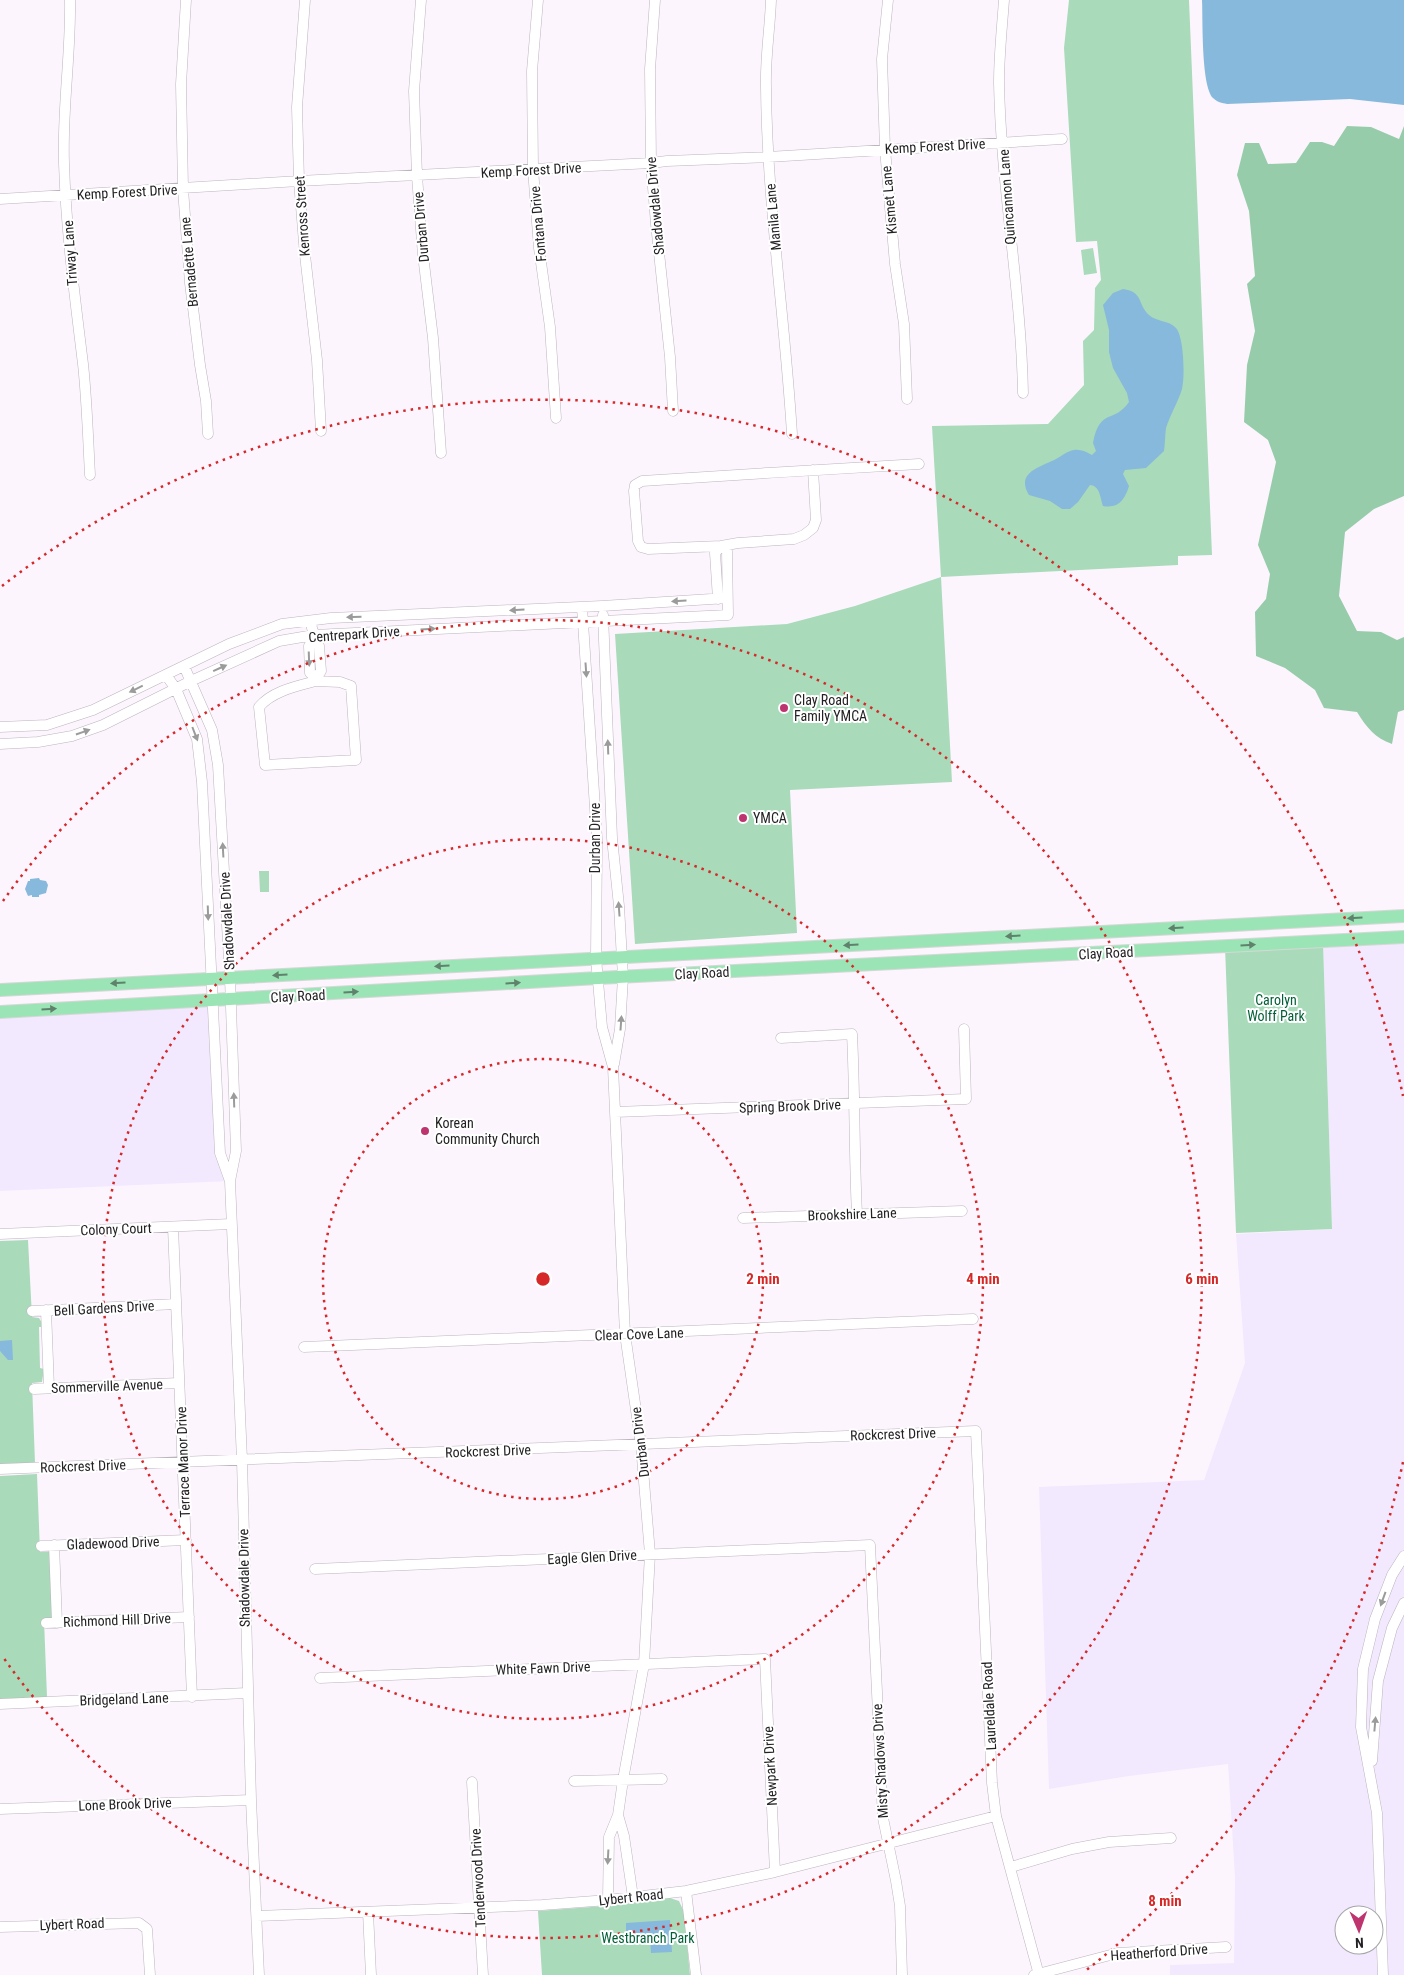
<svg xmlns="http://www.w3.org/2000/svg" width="1404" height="1975" viewBox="0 0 1404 1975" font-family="'Roboto Condensed',sans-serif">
	<rect width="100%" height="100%" fill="#fdf5fe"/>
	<!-- industrial -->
	<path fill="#f2e9ff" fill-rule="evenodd" d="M 1404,937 L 1404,1975 L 1170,1975 L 1170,1965 L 1234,1963 L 1235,1877 L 1228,1764 L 1129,1776 L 1049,1789 L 1039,1487 L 1204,1480 L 1245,1363 L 1236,1234 L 1332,1229 L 1323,942 ZM 1344,1915 L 1374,1915 L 1374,1945 L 1344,1945 Z
		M 212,1001 L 220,1153 L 230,1181 L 0,1191 L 0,1012 Z"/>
	<!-- green -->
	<path fill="#a9daba" d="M 1069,0 L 1189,0 L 1212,555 L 1178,556 L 1178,565 L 941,577 L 952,782 L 790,790 L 797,933 L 635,944 L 615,634 L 787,624 L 855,606 L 941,577 L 932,426 L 1048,424 L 1084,385 L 1083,341 L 1094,330 L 1095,288 L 1101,280 L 1097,241 L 1076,242 L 1064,48 Z
		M 1093,248 L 1097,273 L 1084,275 L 1081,250 Z
		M 259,871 L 269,871 L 269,892 L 260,892 Z
		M 1323,942 L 1332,1229 L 1236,1233 L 1225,947 Z
		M 28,1240 L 32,1317 L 39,1318 L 42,1323 L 41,1327 L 39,1327 L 40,1368 L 44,1369 L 42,1382 L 32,1383 L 35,1463 L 0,1464 L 0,1241 Z
		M 37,1474 L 40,1552 L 51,1552 L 53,1619 L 44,1620 L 47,1697 L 0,1699 L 0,1476 Z
		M 670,1898 L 679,1901 L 684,1912 L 690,1975 L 542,1975 L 538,1911 L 618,1905 Z"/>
	<!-- forest -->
	<path fill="#97ccaa" d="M 1347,126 L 1371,127 L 1399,139 L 1404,126 L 1404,496 L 1374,509 L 1345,532 L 1339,596 L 1357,631 L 1381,632 L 1397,640 L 1404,637 L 1404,710 L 1398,712 L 1392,744 C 1375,738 1367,728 1357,712 L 1324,708 L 1315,690 L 1285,668 L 1256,656 L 1255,612 L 1266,599 L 1270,574 L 1258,545 L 1276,462 L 1268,440 L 1244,422 L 1247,365 L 1255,331 L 1247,284 L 1255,276 L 1249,211 L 1237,175 L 1245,143 L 1259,143 L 1268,164 L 1296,163 L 1310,142 L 1322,142 L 1334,146 Z"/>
	<!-- water -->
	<path fill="#87b9dc" d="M 1202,0 L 1404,0 L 1404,105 L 1350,99 L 1227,104 C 1222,103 1217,102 1213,98 C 1201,85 1203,19 1202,0 Z
		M 1123,289 C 1144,292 1137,304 1149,315 C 1156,322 1169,320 1176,328 C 1184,337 1185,377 1182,389 C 1178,402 1170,415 1166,428 C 1165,436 1165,444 1164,451 L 1146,468 L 1125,470 L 1123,474 L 1129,486 C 1125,499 1119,509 1103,506 C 1100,497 1100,486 1090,485 L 1078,502 L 1070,509 L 1062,509 L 1050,501 L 1029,495 C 1015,472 1041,467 1056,459 C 1062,456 1067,451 1074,450 C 1081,449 1086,452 1092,455 L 1096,451 L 1093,443 C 1100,407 1114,424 1129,402 L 1127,393 L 1113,368 L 1109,352 L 1109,330 L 1103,305 L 1113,293 Z
		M 39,878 L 40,880 L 46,881 L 48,885 L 46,893 L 39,895 L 39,897 L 32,897 L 32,895 L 28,896 L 25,889 L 28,881 L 30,881 L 30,879 Z
		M 12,1340 L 13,1360 L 8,1360 L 0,1351 L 0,1341 Z
		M 670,1920 L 672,1952 L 651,1953 L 650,1938 L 626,1937 L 626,1923 Z"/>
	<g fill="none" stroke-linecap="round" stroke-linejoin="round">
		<defs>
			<path id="minor" d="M 70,0 C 71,55 62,109 64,163 C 66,231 75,298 83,364 C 87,401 88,438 90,475
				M 186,0 L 181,84 L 183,189 L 190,283 L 200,365 L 206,401 L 208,434
				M 305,0 L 297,107 L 299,181 L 305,255 L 317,360 L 321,431
				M 421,0 L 414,91 L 417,176 L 423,255 L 433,338 L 441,453
				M 538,0 L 532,71 L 533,169 L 539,248 L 550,327 L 556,418
				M 655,0 L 650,69 L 651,163 L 656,224 L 670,357 L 673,411
				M 771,0 C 770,29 765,58 766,87 C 767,203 785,318 792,434
				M 888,0 L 882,59 L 885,149 L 895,264 L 904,324 L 907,399
				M 1004,0 C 1002,28 999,55 999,83 C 1001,187 1021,289 1023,393
				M 0,199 L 299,181 L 651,163 L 667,161 L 768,157 L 1062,139
				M 813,470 L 816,520 L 813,528 L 804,535 L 794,539 L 738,543 L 721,546 L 648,549 L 641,547 L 638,541 L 634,491 L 635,485 L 642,481 C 734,475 827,469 919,464
				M 718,599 L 715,553 L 721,546
				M 582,607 L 597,839 L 596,958 L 602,1027 L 613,1067 L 625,1334 L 641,1445 L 650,1554 L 644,1664 L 623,1780 L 618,1815 L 609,1837 L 608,1900
				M 603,615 L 612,838 L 619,906 L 623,977 L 620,1029 L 614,1064
				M 310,621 L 314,635 L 314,639 L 309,646 L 310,673 L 316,678 L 316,681
				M 314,639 L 319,646 L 321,671 L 316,678
				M 184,666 L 212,730 L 218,765 L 230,978 L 236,1151 L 230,1181 L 242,1460 L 251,1800 L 259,1975
				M 166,675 L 176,689 L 197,739 L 202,782 L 220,1153 L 230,1181
				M 316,681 L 340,682 L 351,686 L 356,760 L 265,765 L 259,707 C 272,691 297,686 316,681 Z
				M 0,727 L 47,725 L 93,710 L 229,644 L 282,624 L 331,618 L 602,606 L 727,598
				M 0,744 L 38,742 L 72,736 L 103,725 L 191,681 L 279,641 L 314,635 L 728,615 L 727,551 L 721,546
				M 781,1038 L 852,1034 C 855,1094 854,1154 857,1214
				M 615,1112 L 966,1099 L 964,1029
				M 743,1218 L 962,1211
				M 173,1227 L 192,1697
				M 0,1234 L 231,1224
				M 46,1310 L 49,1388
				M 32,1311 L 176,1304
				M 304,1347 L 973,1319
				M 34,1389 L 179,1383
				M 0,1469 L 976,1431 L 992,1783 L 996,1816 L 1039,1975
				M 54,1545 L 57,1623
				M 41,1546 L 186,1540
				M 315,1569 L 870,1545 L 883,1818 L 896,1881 L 900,1906 L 902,1975
				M 46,1623 L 189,1617
				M 320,1678 L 765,1659 L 775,1872
				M 0,1704 L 247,1693
				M 1372,1761 L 1378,1681 L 1392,1628 L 1404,1603
				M 574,1781 L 662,1779
				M 472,1782 L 483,1975
				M 0,1809 L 251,1800
				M 618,1815 L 624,1836 L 633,1897
				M 1011,1867 L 1072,1849 L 1109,1842 L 1171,1838
				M 686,1891 L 696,1975
				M 368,1912 L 371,1975
				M 257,1916 L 542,1905 L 608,1900 L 686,1891 L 775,1872 L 996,1816
				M 0,1927 L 139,1923 L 147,1929 L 150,1975
				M 1034,1975 L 1118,1953 L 1226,1947
				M 1383,1975 L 1377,1813 L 1361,1727 L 1363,1669 L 1375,1619 L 1392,1575 L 1404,1556"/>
			<path id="major" d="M 0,990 L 1404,916
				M 0,1012 L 598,978 L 1404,937"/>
		</defs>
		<!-- minor casing -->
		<use href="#minor" stroke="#bcb4bd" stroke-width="11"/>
		<!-- major casing -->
		<use href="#major" stroke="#d8d7d8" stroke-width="14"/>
		<!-- minor -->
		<use href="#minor" stroke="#fff" stroke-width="10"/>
		<!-- major -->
		<use href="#major" stroke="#9be4b6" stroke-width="12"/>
	</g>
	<!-- one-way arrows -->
	<defs><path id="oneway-solid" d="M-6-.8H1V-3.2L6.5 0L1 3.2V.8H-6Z" transform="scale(1.25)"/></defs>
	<g fill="#9c9b9c">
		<use href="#oneway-solid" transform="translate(679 601) rotate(177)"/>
		<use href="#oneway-solid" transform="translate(517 610) rotate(177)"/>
		<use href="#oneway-solid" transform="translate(354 617) rotate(178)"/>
		<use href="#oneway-solid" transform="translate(428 629) rotate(-3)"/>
		<use href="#oneway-solid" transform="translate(309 659) rotate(88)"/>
		<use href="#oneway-solid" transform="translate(220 668) rotate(-24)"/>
		<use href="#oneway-solid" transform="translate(586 670) rotate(86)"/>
		<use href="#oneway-solid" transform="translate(136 689) rotate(154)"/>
		<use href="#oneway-solid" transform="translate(83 732) rotate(-19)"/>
		<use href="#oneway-solid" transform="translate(195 734) rotate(69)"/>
		<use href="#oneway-solid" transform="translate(608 747) rotate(-92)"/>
		<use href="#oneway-solid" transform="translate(223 850) rotate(-93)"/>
		<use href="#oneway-solid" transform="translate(619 909) rotate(-94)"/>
		<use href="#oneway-solid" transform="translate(208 913) rotate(88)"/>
		<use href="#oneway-solid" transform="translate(621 1023) rotate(-86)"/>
		<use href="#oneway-solid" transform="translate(234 1100) rotate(-92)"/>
		<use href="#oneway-solid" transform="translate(1383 1599) rotate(110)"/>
		<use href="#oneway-solid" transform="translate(1375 1724) rotate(-85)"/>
		<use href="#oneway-solid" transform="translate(608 1857) rotate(93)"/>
	</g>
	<g fill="#60826d">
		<use href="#oneway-solid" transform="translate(1355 918) rotate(177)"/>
		<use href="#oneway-solid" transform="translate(1176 928) rotate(177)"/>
		<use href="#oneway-solid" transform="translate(1013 936) rotate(177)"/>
		<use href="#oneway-solid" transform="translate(851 945) rotate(177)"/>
		<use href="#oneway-solid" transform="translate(1248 945) rotate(-3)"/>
		<use href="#oneway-solid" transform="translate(442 966) rotate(177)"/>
		<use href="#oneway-solid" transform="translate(280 975) rotate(177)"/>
		<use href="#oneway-solid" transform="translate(118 983) rotate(177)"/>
		<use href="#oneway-solid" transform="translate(513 983) rotate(-3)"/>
		<use href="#oneway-solid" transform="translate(351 992) rotate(-3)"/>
		<use href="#oneway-solid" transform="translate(49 1009) rotate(-3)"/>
	</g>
	<!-- distance rings -->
	<g fill="none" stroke="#d62828" stroke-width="2.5" stroke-dasharray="2.5 5">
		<circle cx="543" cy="1279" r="220"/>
		<circle cx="543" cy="1279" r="440"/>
		<path d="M3 901A659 659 0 1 1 3 1657"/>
		<path d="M1403 1462A879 879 0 0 1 1084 1972M2 586A879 879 0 0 1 1403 1096"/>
	</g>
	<!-- markers -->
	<g fill="#be346f" stroke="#fff" stroke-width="2">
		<circle cx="784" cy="708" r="5"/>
		<circle cx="743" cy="818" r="5"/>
		<circle cx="425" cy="1131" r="5"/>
	</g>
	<g text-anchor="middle" stroke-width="4" stroke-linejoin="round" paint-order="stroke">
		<!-- street labels -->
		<g font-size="14" fill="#242124" stroke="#fff">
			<text transform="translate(935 146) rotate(-3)" y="5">Kemp Forest Drive</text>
			<text transform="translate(531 170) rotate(-3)" y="5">Kemp Forest Drive</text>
			<text transform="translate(127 192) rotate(-3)" y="5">Kemp Forest Drive</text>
			<text transform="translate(1007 197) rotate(-94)" y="5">Quincannon Lane</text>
			<text transform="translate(889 200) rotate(-95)" y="5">Kismet Lane</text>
			<text transform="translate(655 206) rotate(-95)" y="5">Shadowdale Drive</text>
			<text transform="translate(302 216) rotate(-94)" y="5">Kenross Street</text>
			<text transform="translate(773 217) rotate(-95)" y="5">Manila Lane</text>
			<text transform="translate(538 224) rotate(-95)" y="5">Fontana Drive</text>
			<text transform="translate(421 227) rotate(-95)" y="5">Durban Drive</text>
			<text transform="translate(70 253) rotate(-94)" y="5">Triway Lane</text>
			<text transform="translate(189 262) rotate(-95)" y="5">Bernadette Lane</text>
			<text transform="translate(354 634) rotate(-4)" y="5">Centrepark Drive</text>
			<text transform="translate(595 838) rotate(-90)" y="5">Durban Drive</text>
			<text transform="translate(227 921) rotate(-93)" y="5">Shadowdale Drive</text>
			<text transform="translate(1106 953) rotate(-3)" y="5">Clay Road</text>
			<text transform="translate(702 973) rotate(-3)" y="5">Clay Road</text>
			<text transform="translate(298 996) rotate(-3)" y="5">Clay Road</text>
			<text transform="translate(790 1106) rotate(-2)" y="5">Spring Brook Drive</text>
			<text transform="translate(852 1214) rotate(-2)" y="5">Brookshire Lane</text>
			<text transform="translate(116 1229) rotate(-2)" y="5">Colony Court</text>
			<text transform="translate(104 1308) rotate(-3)" y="5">Bell Gardens Drive</text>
			<text transform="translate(639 1334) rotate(-2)" y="5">Clear Cove Lane</text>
			<text transform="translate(107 1386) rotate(-2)" y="5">Sommerville Avenue</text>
			<text transform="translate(893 1434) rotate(-2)" y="5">Rockcrest Drive</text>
			<text transform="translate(640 1442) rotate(-97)" y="5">Durban Drive</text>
			<text transform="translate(488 1451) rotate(-2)" y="5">Rockcrest Drive</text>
			<text transform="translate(183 1462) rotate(-92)" y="5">Terrace Manor Drive</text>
			<text transform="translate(83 1466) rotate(-2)" y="5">Rockcrest Drive</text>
			<text transform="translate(113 1543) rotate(-2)" y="5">Gladewood Drive</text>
			<text transform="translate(592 1557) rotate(-3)" y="5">Eagle Glen Drive</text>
			<text transform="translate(244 1578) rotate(-91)" y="5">Shadowdale Drive</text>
			<text transform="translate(117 1620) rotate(-2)" y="5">Richmond Hill Drive</text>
			<text transform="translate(543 1668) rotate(-2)" y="5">White Fawn Drive</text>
			<text transform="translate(124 1699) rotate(-2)" y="5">Bridgeland Lane</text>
			<text transform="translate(989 1706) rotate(-93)" y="5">Laureldale Road</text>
			<text transform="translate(880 1761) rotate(-93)" y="5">Misty Shadows Drive</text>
			<text transform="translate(770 1766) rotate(-93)" y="5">Newpark Drive</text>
			<text transform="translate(125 1804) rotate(-2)" y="5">Lone Brook Drive</text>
			<text transform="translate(478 1878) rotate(-93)" y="5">Tenderwood Drive</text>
			<text transform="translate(631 1897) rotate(-6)" y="5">Lybert Road</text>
			<text transform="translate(72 1924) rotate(-2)" y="5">Lybert Road</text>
			<text transform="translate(1159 1952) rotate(-4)" y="5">Heatherford Drive</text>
		</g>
		<!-- poi labels -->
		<g font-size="14" fill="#242124" stroke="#fff" text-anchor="start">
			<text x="794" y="705">Clay Road<tspan x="794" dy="16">Family YMCA</tspan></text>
			<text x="753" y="823">YMCA</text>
			<text x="435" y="1128">Korean<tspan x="435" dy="16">Community Church</tspan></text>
		</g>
		<!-- park labels -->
		<g font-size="14" fill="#005f37" stroke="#fff">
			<text x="1276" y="1005">Carolyn<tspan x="1276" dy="16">Wolff Park</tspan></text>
			<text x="648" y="1943">Westbranch Park</text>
		</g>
	</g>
	<circle cx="543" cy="1279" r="8" fill="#d62828" stroke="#fff" stroke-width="2.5"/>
	<g font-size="15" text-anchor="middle" font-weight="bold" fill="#d62828" stroke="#fff" stroke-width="4" stroke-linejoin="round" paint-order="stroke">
		<text x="763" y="1284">2 min</text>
		<text x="983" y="1284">4 min</text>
		<text x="1202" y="1284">6 min</text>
		<text x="1165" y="1906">8 min</text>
	</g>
	<!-- north arrow -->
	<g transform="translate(1359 1930) rotate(178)"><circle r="24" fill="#ffffff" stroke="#a7a6a7"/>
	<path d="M0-4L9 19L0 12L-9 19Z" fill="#be346f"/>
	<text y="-8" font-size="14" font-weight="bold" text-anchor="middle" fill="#242124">N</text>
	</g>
</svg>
